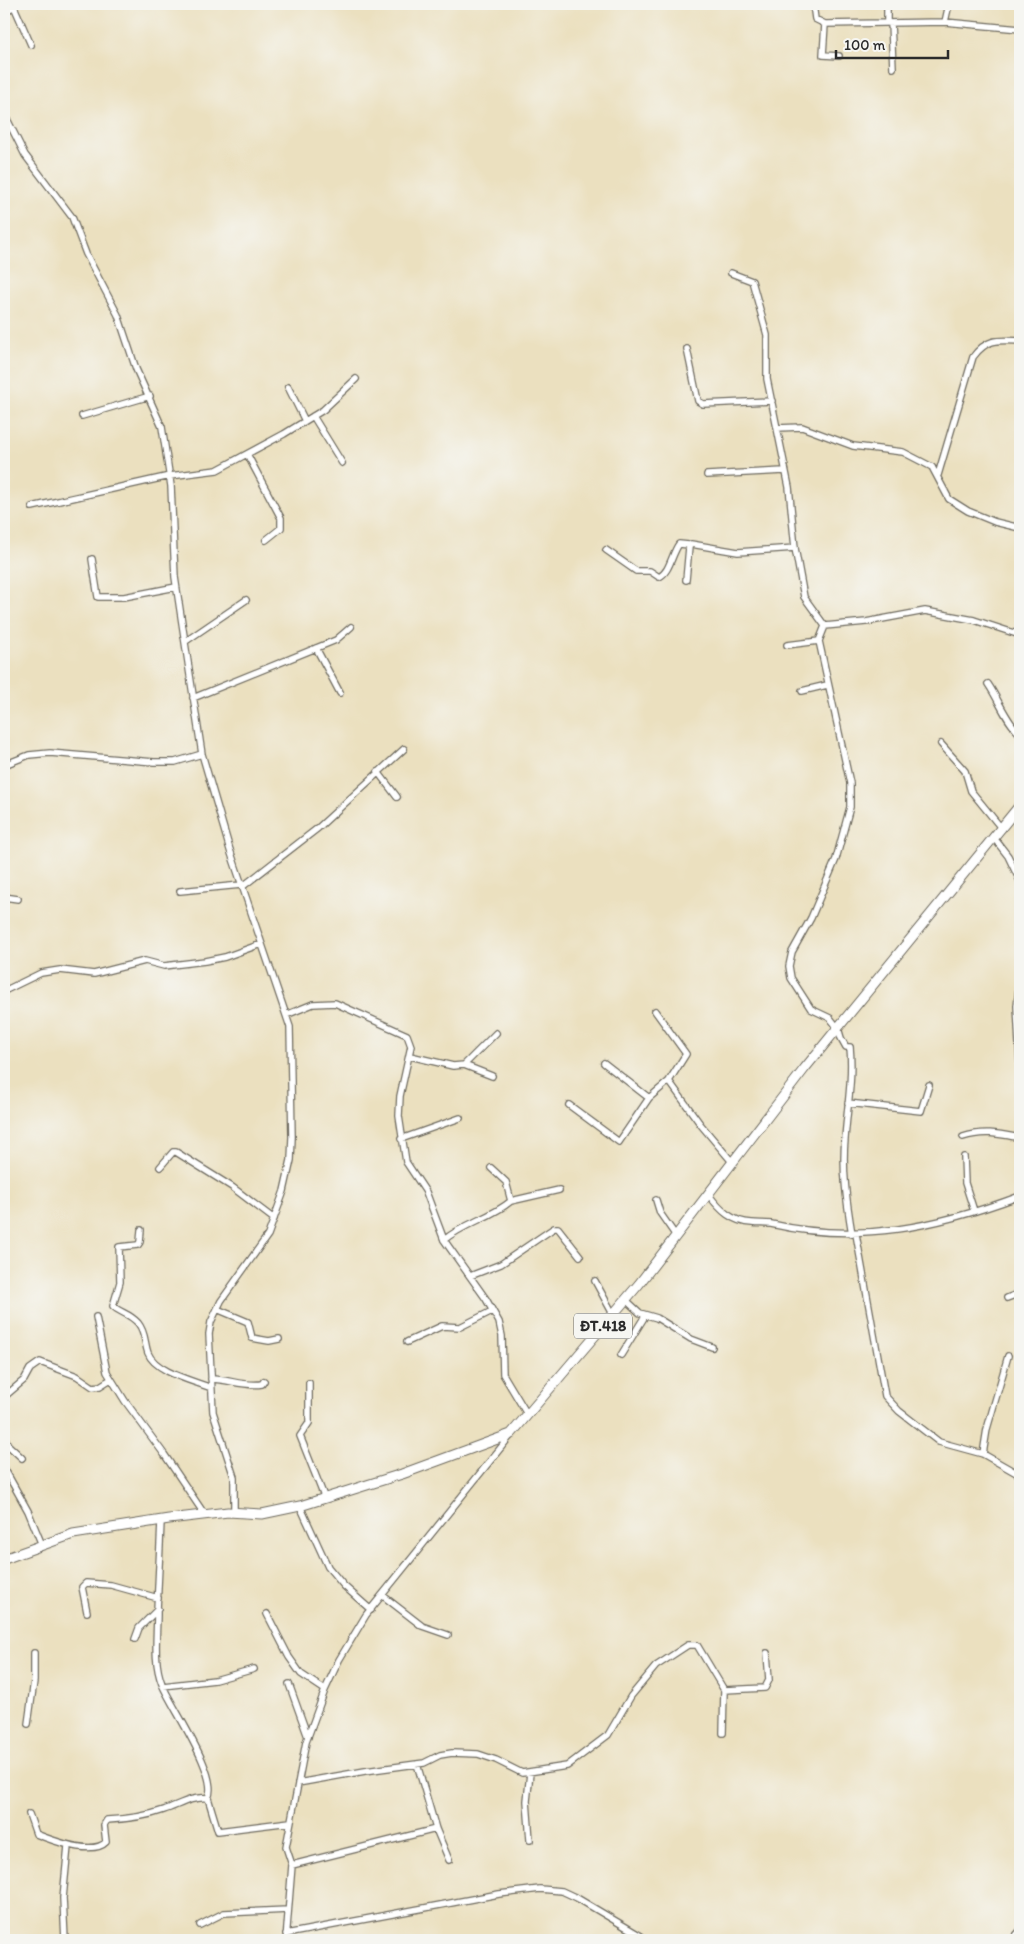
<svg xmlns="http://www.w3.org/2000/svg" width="1024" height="1944" viewBox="0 0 1024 1944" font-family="Itim,sans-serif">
	<rect width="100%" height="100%" fill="#f6f6f2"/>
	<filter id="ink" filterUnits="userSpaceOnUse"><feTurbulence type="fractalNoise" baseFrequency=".02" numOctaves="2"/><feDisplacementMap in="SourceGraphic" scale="10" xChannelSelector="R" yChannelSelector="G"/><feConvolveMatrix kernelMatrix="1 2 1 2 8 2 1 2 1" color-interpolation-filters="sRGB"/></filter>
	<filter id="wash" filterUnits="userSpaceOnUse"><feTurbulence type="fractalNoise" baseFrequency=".0096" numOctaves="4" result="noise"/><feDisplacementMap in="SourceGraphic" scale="20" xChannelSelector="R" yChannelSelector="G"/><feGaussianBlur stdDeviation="1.12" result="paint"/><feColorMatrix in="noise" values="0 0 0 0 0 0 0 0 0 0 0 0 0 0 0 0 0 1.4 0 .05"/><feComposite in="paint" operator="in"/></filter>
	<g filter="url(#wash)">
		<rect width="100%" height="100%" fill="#ebe0bf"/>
	</g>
	<g filter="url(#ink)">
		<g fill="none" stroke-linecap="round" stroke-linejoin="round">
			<defs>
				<path id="minor" d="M 13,4 L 31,45
					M 813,4 L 815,19 L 825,24 L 945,22 L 1020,29
					M 4,13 L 14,6
					M 945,22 L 949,4
					M 887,23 L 887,4
					M 891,23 L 893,68
					M 825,24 L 823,55 L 839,56
					M 4,113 L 25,155 L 72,217 L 86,254 L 118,315 L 136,369 L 162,427 L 171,486 L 175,577 L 202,754 L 230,850 L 290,1027 L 292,1137 L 291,1160 L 284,1191 L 268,1235 L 221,1301 L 211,1322 L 209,1334 L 213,1412 L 234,1477 L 234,1512
					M 731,273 L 752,281 L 767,335 L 767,379 L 789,487 L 795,548 L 804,597 L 825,626 L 819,641 L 850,783 L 850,807 L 836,859 L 811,918 L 792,952 L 789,966 L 791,978 L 811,1009 L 830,1018 L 838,1028 L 841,1038 L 846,1047 L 850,1047 C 853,1077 847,1109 845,1139 C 842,1170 847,1204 852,1234
					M 687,349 L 698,401 L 703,404 L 772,401
					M 288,387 L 305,421
					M 82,416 L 150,396
					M 313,416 L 342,463
					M 777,428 L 802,427 L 853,446 L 903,452 L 932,467 L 949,499 L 968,511 L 995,522 L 1020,528
					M 247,454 L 281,518 L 281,528 L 266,540
					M 707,475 L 784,471
					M 938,475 L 973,357 C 987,338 998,340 1020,341
					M 32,507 L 170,476 L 217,470 L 284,434 L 323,410 L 356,379
					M 606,550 L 636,571 L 650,571 L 659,577 C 670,572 672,553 679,544 L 689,545
					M 92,559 L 98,597 L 124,597 L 176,587
					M 686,580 L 689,547 L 691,544 L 738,552 L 795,548
					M 825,626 L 866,622 L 925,611 L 974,620 L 1020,635
					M 186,641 L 246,600
					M 787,645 L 819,641
					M 316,648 L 340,693
					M 988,684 C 999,700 1006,721 1020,734
					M 802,691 L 827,685
					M 193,698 L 336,640 L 351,627
					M 941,744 L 965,771 L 971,791 L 1002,829
					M 4,765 L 29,755 L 50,753 L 154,762 L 175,762 L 202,754
					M 378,772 L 397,797
					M 994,838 L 1008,856 L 1020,881
					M 242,887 L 318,828 L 404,749
					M 180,891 L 241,885
					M 4,897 L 18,899
					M 1020,978 L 1017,1006 L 1020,1064
					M 4,991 L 41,973 L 60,970 L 94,974 L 145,961 L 164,966 L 205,961 L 225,957 L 261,944
					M 655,1011 L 686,1054 L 669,1081 L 701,1125 L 733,1163
					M 286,1015 L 313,1004 L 335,1003 L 407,1035 L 411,1046 L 400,1096 L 399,1116 L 406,1162 L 426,1192 L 444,1240 L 486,1299 L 499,1322 L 502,1336 L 503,1374 L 527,1414
					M 410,1056 L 453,1066 L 464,1065 L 496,1033
					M 604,1063 L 649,1098
					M 464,1065 L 492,1076
					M 848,1103 L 921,1111 L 929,1085
					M 569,1105 L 619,1142 L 649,1098 L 669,1081
					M 963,1137 C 984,1130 1000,1134 1020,1138
					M 401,1139 L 460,1118
					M 964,1157 L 965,1183 L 974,1211
					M 160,1167 L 173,1152 L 176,1152 L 232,1187 L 274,1219
					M 709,1195 C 720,1210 732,1222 752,1223 C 758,1224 764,1223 771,1224 C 858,1244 937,1227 1020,1196
					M 656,1200 L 660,1213 L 676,1236
					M 511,1201 L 559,1190
					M 141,1230 L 140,1242 L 138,1245 L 119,1247 L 120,1282 L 113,1306 C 120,1313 129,1313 138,1323 C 146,1333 144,1342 148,1353 C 155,1372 194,1381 211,1388
					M 856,1234 L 885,1396 L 899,1411 L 939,1442 L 983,1454 L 1020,1475
					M 444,1240 C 464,1223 491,1218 511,1201 L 506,1182 L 491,1168
					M 470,1276 L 501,1264 L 554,1228 L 558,1228 L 580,1256
					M 595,1281 L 613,1314
					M 1007,1298 L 1020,1293
					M 626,1300 L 640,1313 L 657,1318 L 691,1339 L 712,1347
					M 217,1309 L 248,1322 L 252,1338 L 269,1341 L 279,1339
					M 96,1317 L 107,1372 L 125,1401 L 164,1454 L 205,1515
					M 407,1342 L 442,1326 L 460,1327 L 492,1311
					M 621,1355 L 645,1316
					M 211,1379 C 228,1379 244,1387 262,1384 L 264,1381
					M 309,1383 L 309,1423 L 300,1436 L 325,1499
					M 4,1397 L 24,1380 L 30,1369 L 40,1362 L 77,1376 L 93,1387 L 100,1386 L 111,1379
					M 4,1436 L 8,1445 L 22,1458
					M 983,1454 L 987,1429 L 1008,1356
					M 4,1468 L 28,1511 L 42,1545
					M 300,1506 L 328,1567 L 344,1586 L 371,1610
					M 382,1595 L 422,1626 L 448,1635
					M 87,1612 L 82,1587 L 86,1583 L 111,1585 L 158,1598
					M 267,1614 L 289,1657 L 301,1674 L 325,1690
					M 135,1639 L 139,1628 L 158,1609
					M 289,1684 L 308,1737
					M 163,1686 L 215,1680 L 254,1669
					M 28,1724 L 34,1681 L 34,1653
					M 723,1733 L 724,1690
					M 417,1764 L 436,1829 L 449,1860
					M 530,1773 L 527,1801 L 530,1840
					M 298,1783 L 365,1771 L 424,1763 L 440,1755 L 452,1753 L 478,1754 L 496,1760 L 522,1773 L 567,1766 L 608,1735 L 631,1696 L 656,1666 L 688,1645 L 697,1645 L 724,1690 L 765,1688 L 769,1680 L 767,1653
					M 208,1798 L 218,1831 L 290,1822
					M 29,1814 L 36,1834 C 51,1840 93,1856 106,1842 L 104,1825 L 107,1820 C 127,1819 145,1817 164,1810 C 179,1805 192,1796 208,1798 C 220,1776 172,1708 162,1684 C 153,1661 157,1636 157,1612 C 158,1581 160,1551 161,1520
					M 292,1865 L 436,1829
					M 200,1925 L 224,1913 L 288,1910
					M 286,1934 L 499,1894 L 540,1889 L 562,1891 L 577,1898 L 641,1936 L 644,1940
					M 65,1940 L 63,1898 L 68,1846
					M 286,1940 L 292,1865 L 286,1847 L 306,1742 L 325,1690 L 339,1660 L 366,1615 L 511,1435
					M 1012,1940 L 1020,1931"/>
				<path id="primary" d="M 4,1559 L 73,1534 L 169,1519 L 228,1512 L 262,1514 L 300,1506 L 402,1474 L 511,1434 L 639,1284 L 805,1068 L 1020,805"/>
			</defs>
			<!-- minor casing -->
			<use href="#minor" stroke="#6e6a5f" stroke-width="8"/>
			<!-- primary casing -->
			<use href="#primary" stroke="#6e6a5f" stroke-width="11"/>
			<!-- minor -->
			<use href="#minor" stroke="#fff" stroke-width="5.5"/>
			<!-- primary -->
			<use href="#primary" stroke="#fff" stroke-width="9"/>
		</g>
	</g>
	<g text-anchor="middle" stroke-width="4.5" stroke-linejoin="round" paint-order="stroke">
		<!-- shield labels -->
		<rect fill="#f6f6f2" stroke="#686867" stroke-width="1" x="574" y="1313.5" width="58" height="25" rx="4"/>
		<g font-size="15" font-weight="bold" fill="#2b2b2b">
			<text x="603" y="1331">ĐT.418</text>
		</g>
	</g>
	<!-- margin -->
	<rect width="1024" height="1944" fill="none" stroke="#f6f6f2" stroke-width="20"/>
	<!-- scale -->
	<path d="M836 50v8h112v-8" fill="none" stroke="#2b2b2b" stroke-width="2.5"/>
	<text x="844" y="50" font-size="15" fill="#2b2b2b" stroke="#f6f6f2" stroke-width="4" paint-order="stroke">100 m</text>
</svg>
